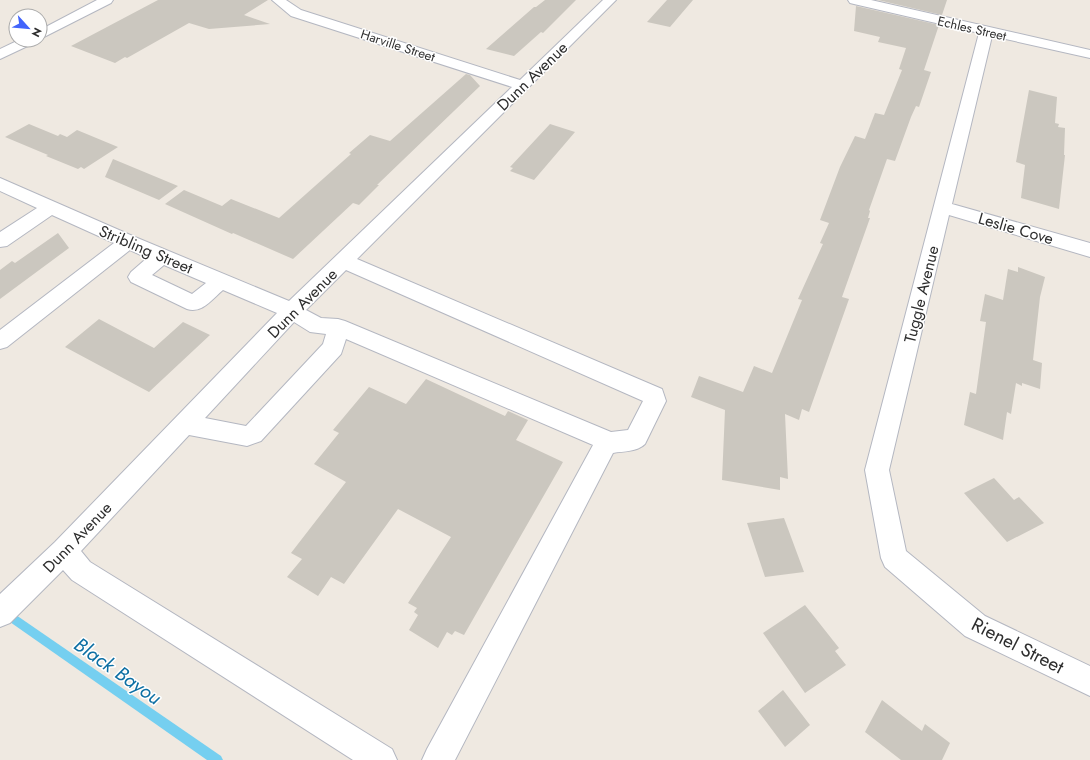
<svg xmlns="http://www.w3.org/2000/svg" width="1090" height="760" viewBox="0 0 1090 760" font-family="Jost,sans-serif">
	<rect width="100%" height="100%" fill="#efe9e1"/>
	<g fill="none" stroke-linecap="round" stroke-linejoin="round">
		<!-- stream -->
		<path fill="#75cff0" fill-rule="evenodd" d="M 0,604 L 221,756 L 223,760 L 207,760 L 0,615 Z"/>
	</g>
	<!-- building -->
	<path fill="#cbc7bf" d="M 158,0 L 268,0 L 244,15 L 270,24 L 209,29 L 189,23 L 127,58 L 125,57 L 115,63 L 71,46 Z
		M 545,0 L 576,0 L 543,33 L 541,32 L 514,56 L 486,49 L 534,7 L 536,7 Z
		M 667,0 L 693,0 L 670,27 L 647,22 Z
		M 878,0 L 947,0 L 942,15 Z
		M 856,6 L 939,25 L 924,70 L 931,72 L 919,107 L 916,106 L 911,117 L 895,161 L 887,159 L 869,210 L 870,211 L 868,218 L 870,218 L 842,297 L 849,299 L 809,412 L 802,409 L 799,420 L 785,414 L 788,479 L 780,477 L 780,490 L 722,480 L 725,410 L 691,397 L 699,376 L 743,392 L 754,366 L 772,373 L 802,300 L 798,299 L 823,244 L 820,243 L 829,223 L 820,220 L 840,167 L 855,136 L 865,139 L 875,113 L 884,115 L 902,70 L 899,69 L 906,48 L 878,42 L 880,37 L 854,31 Z
		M 466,74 L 470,75 L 480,86 L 377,185 L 379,185 L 359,205 L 353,203 L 293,259 L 233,233 L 232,234 L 165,204 L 184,190 L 222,206 L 231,199 L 279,218 L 351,154 L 349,153 L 370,135 L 390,141 Z
		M 1029,90 L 1057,97 L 1055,123 L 1059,124 L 1058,127 L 1065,128 L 1064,155 L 1065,155 L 1059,209 L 1021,198 L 1025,165 L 1016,162 Z
		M 29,124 L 58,136 L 60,134 L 67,137 L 77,130 L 118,147 L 84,169 L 81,167 L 78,169 L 46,156 L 48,155 L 5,137 Z
		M 550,124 L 575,132 L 534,180 L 510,171 L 513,168 L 510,167 Z
		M 113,159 L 178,186 L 159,200 L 105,177 Z
		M 58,233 L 69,248 L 0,299 L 0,270 L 12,261 L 15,263 Z
		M 1018,267 L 1045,277 L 1040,297 L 1033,360 L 1042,363 L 1040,389 L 1022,383 L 1022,386 L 1016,383 L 1011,414 L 1007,412 L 1003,440 L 964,425 L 970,392 L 976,394 L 986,322 L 980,321 L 985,294 L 1003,300 L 1008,269 L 1018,272 Z
		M 99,319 L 154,348 L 183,322 L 210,335 L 149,392 L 65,347 Z
		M 426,379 L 505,416 L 508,411 L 528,420 L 516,440 L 563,462 L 464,635 L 455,631 L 452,635 L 447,632 L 438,648 L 409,630 L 418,615 L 414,612 L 417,608 L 408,603 L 451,537 L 398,509 L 344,584 L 331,577 L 318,596 L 287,577 L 302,559 L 291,553 L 346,482 L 314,464 L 339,433 L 333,430 L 369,387 L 406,404 Z
		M 994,478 L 1014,500 L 1019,497 L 1044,523 L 1007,542 L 964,493 Z
		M 784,518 L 804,572 L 765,577 L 747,523 Z
		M 805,605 L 839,648 L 835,651 L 846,665 L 805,693 L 763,633 Z
		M 783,690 L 810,725 L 785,747 L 758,711 Z
		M 882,700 L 922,731 L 925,724 L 950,743 L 942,760 L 901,760 L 865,732 Z"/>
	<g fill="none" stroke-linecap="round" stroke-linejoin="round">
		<defs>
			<path id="minor" d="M 97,0 L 113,0 L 111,3 L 40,39 L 40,30 Z
				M 272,0 L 286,0 L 301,10 L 520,80 L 603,0 L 616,0 L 357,259 L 662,389 L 666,401 L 645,444 C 637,452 624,451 613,453 L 455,760 L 422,760 L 427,749 L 593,445 L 346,339 L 341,354 L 261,441 L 247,446 L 189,435 L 81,551 L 90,562 L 392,749 L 397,760 L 353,760 L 72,580 L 63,570 L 10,623 L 0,627 L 0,594 L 55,542 L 277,313 L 223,290 C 212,299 202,314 187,309 L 131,282 L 128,277 L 131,272 L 147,258 L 130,250 L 7,347 L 0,349 L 0,330 L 114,243 L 52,215 L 7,246 L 0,247 L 0,232 L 37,208 L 0,191 L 0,178 L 135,237 L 289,301 L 512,87 L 291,16 ZM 164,265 L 206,283 L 192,294 L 152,275 ZM 346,270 L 643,401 L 628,430 L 611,432 L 345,321 L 338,319 L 321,318 L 306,310 ZM 294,322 L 310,332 L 326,334 L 323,344 L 246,426 L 205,418 Z
				M 848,0 L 871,0 L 1090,50 L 1090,58 L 992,36 L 952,204 L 1090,243 L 1090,257 L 949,215 L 889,470 L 906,551 L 985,616 L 1090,666 L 1090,696 L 965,636 L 885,567 L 881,558 L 865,470 L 979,33 L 854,4 L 850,3 Z
				M 19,40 L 36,40 L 34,43 L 0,59 L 0,49 Z"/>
		</defs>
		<!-- minor casing -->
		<use href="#minor" stroke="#b4b7c1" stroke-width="2"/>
		<!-- minor -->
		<use href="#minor" fill="#fff" fill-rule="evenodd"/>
	</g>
	<g text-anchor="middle" stroke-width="3" stroke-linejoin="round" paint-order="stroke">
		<!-- far-street labels -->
		<g font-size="13" fill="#2e2e2e" stroke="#fff">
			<text transform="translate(972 28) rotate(13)" y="5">Echles Street</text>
			<text transform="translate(398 45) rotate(18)" y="5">Harville Street</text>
		</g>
		<!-- street labels -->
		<g font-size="16" fill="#2e2e2e" stroke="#fff">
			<text transform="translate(532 76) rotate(-44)" y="6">Dunn Avenue</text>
			<text transform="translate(1016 228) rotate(16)" y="6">Leslie Cove</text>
			<text transform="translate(146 249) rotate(23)" y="6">Stribling Street</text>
			<text transform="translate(921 294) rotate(-76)" y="6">Tuggle Avenue</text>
			<text transform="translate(302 303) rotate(-45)" y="6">Dunn Avenue</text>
			<text transform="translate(77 537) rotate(-46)" y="6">Dunn Avenue</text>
		</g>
		<!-- near-street labels -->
		<g font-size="19" fill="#2e2e2e" stroke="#fff">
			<text transform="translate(1018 645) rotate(27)" y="7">Rienel Street</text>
		</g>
		<!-- near-water labels -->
		<g font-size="20" font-style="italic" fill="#0d6fa3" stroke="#fff">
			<text transform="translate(118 671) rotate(35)" y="7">Black Bayou</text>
		</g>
	</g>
	<!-- north arrow -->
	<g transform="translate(28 28) rotate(117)"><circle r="19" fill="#ffffff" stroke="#ababab"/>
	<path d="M0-3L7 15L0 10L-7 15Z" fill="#4264fb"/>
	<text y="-6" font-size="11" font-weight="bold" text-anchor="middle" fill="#2e2e2e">N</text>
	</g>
</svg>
